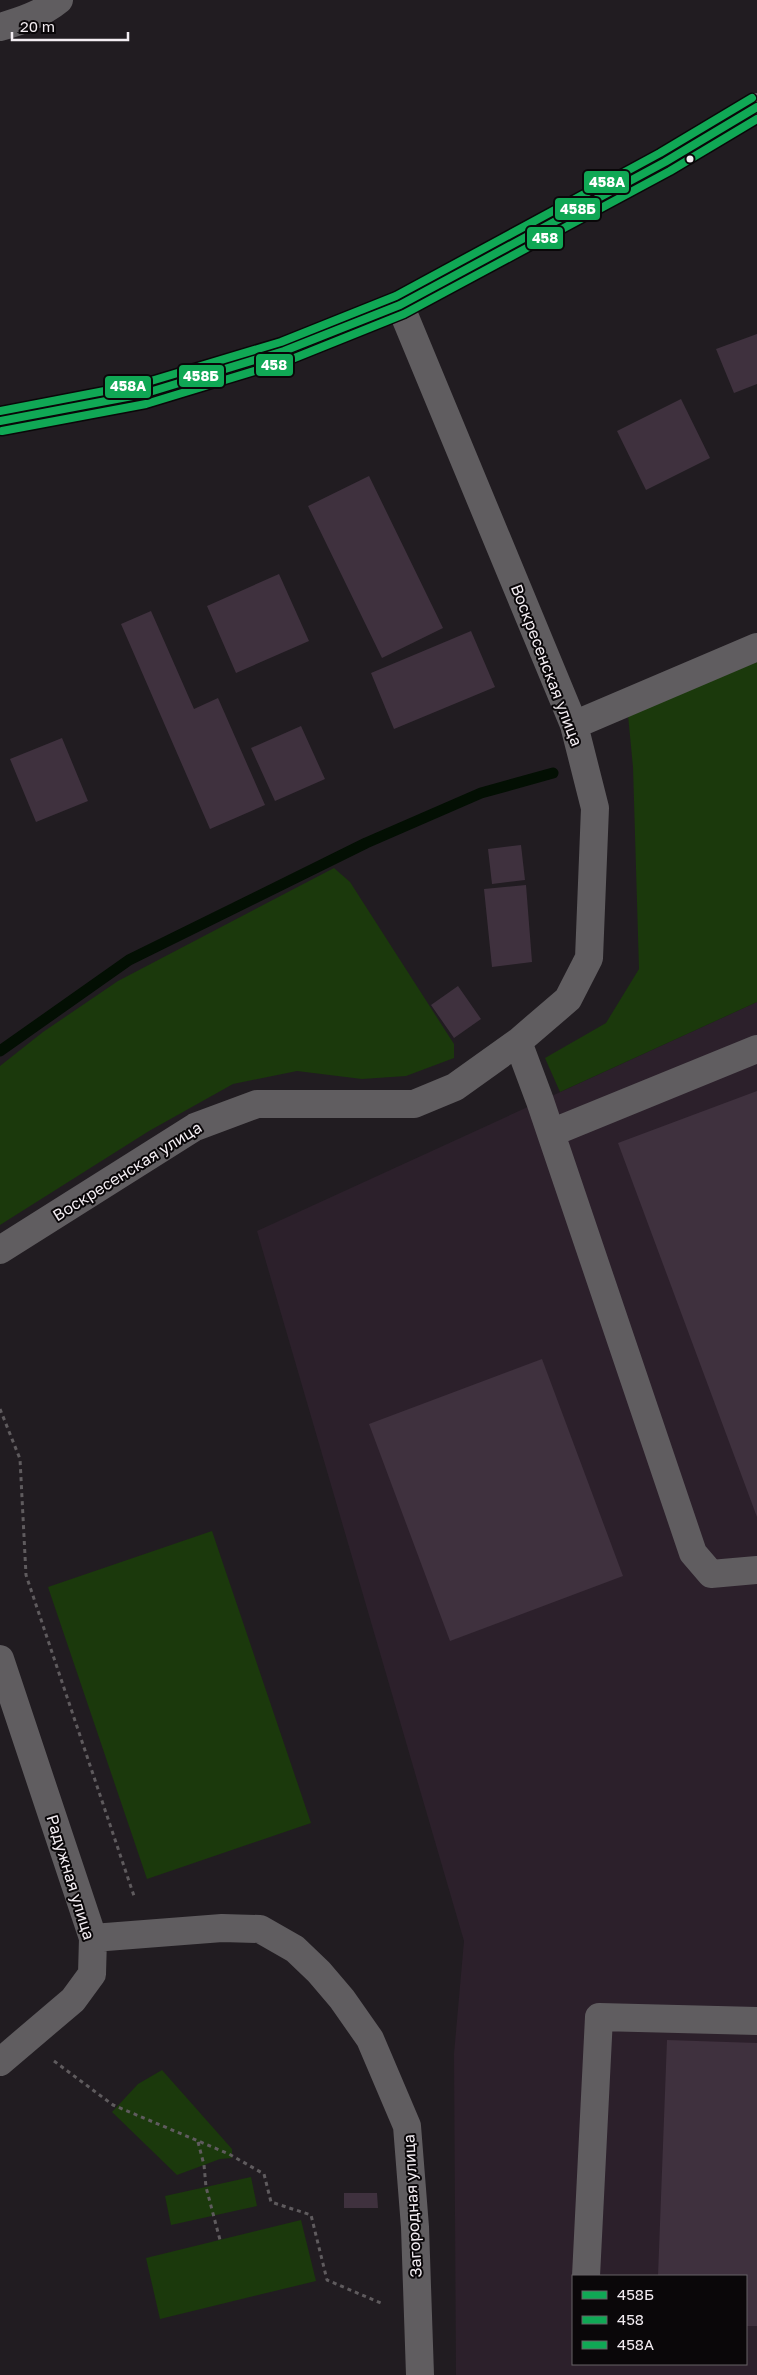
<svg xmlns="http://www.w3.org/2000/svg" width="757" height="2375" viewBox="0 0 757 2375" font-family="'Golos Text',sans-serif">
	<rect width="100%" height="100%" fill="#211c21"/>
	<!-- built -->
	<path fill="#2c202b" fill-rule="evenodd" d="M 757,1002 L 757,2375 L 456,2375 L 454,2054 L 464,1941 L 257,1231 ZM 573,2276 L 746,2276 L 746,2364 L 573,2364 Z"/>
	<!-- green -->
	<path fill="#1b390c" d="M 757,662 L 757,1002 L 560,1092 L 545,1058 L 606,1023 L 639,969 L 633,767 L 628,715 Z
		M 334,868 L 350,882 L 454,1044 L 454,1058 L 406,1076 L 362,1079 L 297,1071 L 233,1084 L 149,1131 L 0,1225 L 0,1066 L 43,1032 L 118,981 Z
		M 212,1531 L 311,1823 L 147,1879 L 48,1587 Z
		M 162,2070 L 232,2149 L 232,2158 L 220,2159 L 177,2175 L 112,2112 L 138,2084 Z
		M 251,2177 L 257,2206 L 171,2225 L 165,2196 Z
		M 301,2220 L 316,2281 L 160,2319 L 146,2258 Z"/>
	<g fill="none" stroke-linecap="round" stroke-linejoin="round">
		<!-- stream -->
		<path stroke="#030f03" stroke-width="11" d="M 0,1051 L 129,960 L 366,843 L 481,793 L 553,773"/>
	</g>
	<!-- building -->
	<path fill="#3f313e" d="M 757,334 L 757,384 L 734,393 L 716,349 Z
		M 681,399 L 710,458 L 646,490 L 617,431 Z
		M 369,476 L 443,628 L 382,658 L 308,506 Z
		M 279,574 L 309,641 L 236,673 L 207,606 Z
		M 151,611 L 194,709 L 218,698 L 265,805 L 210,829 L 121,624 Z
		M 471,631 L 495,687 L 394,729 L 371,673 Z
		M 301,726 L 325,779 L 275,801 L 251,748 Z
		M 62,738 L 88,801 L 36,822 L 10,759 Z
		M 521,845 L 525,880 L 492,884 L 488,849 Z
		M 526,885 L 532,962 L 492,967 L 484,889 Z
		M 458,986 L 481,1019 L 454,1038 L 431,1005 Z
		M 757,1091 L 757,1517 L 618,1143 Z
		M 542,1359 L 623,1576 L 450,1641 L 369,1424 Z
		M 667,2040 L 757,2043 L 757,2326 L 746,2326 L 746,2276 L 658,2276 Z
		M 344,2193 L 377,2193 L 378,2208 L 344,2208 Z"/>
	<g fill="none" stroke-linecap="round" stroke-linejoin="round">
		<!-- path -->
		<path stroke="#5f5b5e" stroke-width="3" stroke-dasharray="4 4" stroke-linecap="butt" d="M 0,1409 L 20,1459 L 26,1575 L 135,1899
			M 54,2061 L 113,2105 L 229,2154 L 264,2174 L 271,2202 L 311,2215 L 327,2280 L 383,2304
			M 198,2142 L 204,2165 L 206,2187 L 220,2240"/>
		<!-- minor -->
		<path stroke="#605d60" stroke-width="28" d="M 0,27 C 21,21 42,14 59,0
			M 574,725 L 757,647
			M 518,1042 L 540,1101 L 693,1553 L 711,1574 L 757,1570
			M 551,1133 L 757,1049
			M 0,1250 L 195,1127 L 257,1104 L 414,1104 L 455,1087 L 518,1042 L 568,999 L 589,958 L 595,808 L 574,725 L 400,305
			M 0,1659 L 93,1938 L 92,1974 L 73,2000 L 0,2062
			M 93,1938 L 222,1928 L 260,1929 L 295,1949 L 319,1972 L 342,1999 L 370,2039 L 407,2126 L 415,2227 L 420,2375
			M 586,2276 L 599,2017 L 757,2021"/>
		<!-- major -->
		<path stroke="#635c62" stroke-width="28" d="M 0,421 L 143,394 L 284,351 L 400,305 L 665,162 L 757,107"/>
		<defs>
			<path id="bus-1" d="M 0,421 L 143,394 L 284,351 L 400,305 L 665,162 L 757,107"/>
			<path id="bus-2" d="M 2,431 L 146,404 L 287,361 L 404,314 L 670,171 L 757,119"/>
			<path id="bus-3" d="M 0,411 L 141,384 L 281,342 L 396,296 L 660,153 L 752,98"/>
		</defs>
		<!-- bus-1 casing -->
		<use href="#bus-1" stroke="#0a0709" stroke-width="11"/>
		<!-- bus-2 casing -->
		<use href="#bus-2" stroke="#0a0709" stroke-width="11"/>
		<!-- bus-3 casing -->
		<use href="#bus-3" stroke="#0a0709" stroke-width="11"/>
		<!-- bus-1 -->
		<use href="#bus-1" stroke="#10a855" stroke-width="8"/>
		<!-- bus-2 -->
		<use href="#bus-2" stroke="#10a855" stroke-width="8"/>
		<!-- bus-3 -->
		<use href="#bus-3" stroke="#10a855" stroke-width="8"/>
	</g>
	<!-- markers -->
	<circle fill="#f3edf2" stroke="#0a0709" stroke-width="2" cx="690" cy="159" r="4.5"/>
	<g text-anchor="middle" stroke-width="4" stroke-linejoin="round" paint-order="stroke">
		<!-- street labels -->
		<g font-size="16" fill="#f3edf2" stroke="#0a0709">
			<text transform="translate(547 665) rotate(69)" y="6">Воскресенская улица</text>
			<text transform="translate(127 1171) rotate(-32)" y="6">Воскресенская улица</text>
			<text transform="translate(71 1877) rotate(73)" y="6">Радужная улица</text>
			<text transform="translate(412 2206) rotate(-93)" y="6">Загородная улица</text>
		</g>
	</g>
	<g stroke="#0a0709" stroke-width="2">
		<rect x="583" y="170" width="47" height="24" rx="5" fill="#10a855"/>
		<rect x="554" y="197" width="47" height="24" rx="5" fill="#10a855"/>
		<rect x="526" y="226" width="38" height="24" rx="5" fill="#10a855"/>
		<rect x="255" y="353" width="39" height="24" rx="5" fill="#10a855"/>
		<rect x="178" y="364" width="47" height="24" rx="5" fill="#10a855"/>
		<rect x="104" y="375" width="48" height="24" rx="5" fill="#10a855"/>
	</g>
	<g font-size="14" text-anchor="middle" font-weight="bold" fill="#fff">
		<text x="607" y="187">458А</text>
		<text x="578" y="214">458Б</text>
		<text x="545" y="243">458</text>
		<text x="274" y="370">458</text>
		<text x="201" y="381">458Б</text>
		<text x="128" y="391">458А</text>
	</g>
	<!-- legend -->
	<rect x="572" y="2275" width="175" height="90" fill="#0a0709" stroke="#676366"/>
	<rect x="582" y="2291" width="25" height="8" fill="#10a855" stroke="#676366"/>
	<text x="617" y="2300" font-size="15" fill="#f3edf2">458Б</text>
	<rect x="582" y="2316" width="25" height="8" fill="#10a855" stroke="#676366"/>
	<text x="617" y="2325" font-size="15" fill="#f3edf2">458</text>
	<rect x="582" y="2341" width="25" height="8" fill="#10a855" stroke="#676366"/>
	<text x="617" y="2350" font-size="15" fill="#f3edf2">458А</text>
	<!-- scale -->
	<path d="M12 32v8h116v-8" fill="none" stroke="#f3edf2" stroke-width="2.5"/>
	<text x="20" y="32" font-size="15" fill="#f3edf2" stroke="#0a0709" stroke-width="4" paint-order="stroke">20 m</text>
</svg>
